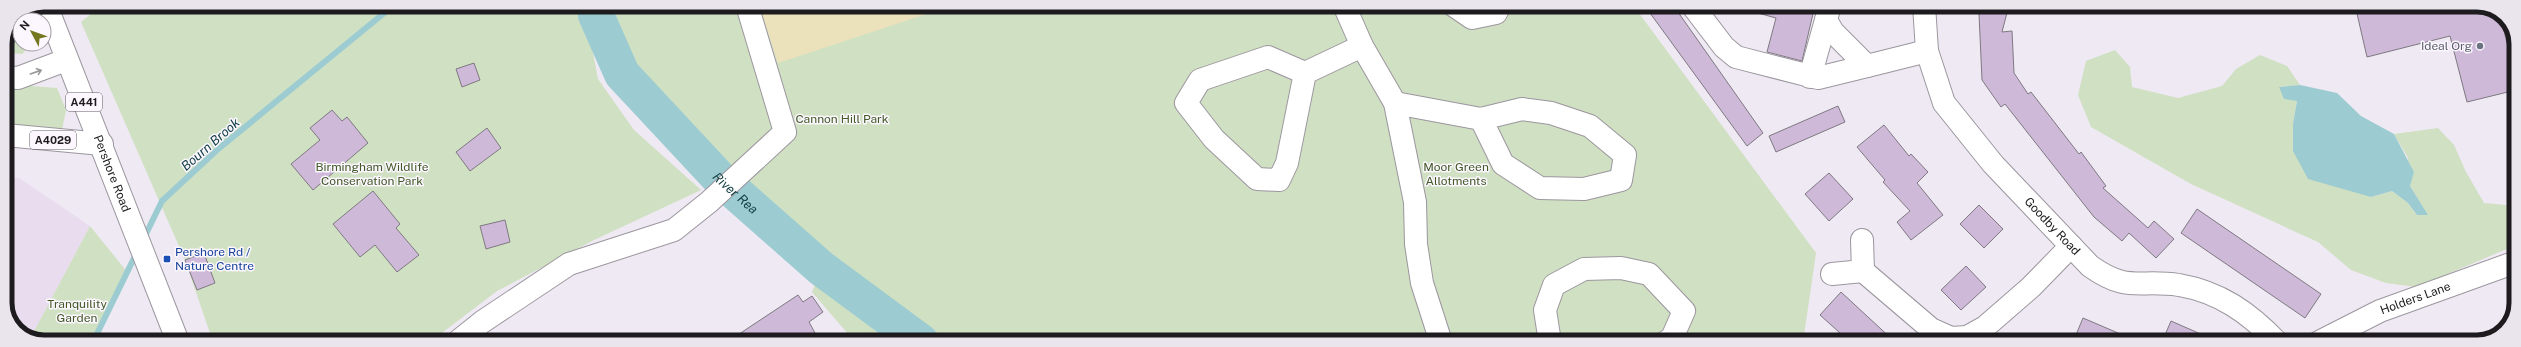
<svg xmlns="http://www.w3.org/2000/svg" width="2521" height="347" viewBox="0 0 2521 347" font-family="'Public Sans',sans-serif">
	<rect width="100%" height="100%" fill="#eee9f2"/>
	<!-- medical -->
	<path fill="#e9dcef" d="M 5,177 L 19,178 L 90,226 L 31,337 L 17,331 L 5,308 Z"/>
	<!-- green -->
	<path fill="#d0e0c2" d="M 102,5 L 584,5 L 598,79 L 634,130 L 701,190 L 594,240 L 497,291 L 430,342 L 213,342 L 185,260 L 81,22 Z
		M 613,5 L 1633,5 L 1816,253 L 1803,342 L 855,342 L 812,292 L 826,258 L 654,104 L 629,63 Z
		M 27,12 L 30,20 L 20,20 L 20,44 L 32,44 L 22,54 L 5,53 L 5,44 L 17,16 Z
		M 2115,50 L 2130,67 L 2132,87 L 2178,98 L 2222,86 L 2236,69 L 2260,55 L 2287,66 L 2300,85 L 2279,87 L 2297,101 L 2293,124 L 2371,197 L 2392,191 L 2408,203 L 2417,215 L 2427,214 L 2410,186 L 2408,158 L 2394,134 L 2438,128 L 2454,145 L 2466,172 L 2484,203 L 2516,206 L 2516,245 L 2417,287 L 2386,283 L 2351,270 L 2318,242 L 2191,184 L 2091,127 L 2078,95 L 2086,61 Z
		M 5,84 L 57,88 L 66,110 L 62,130 L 5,126 Z
		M 90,226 L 128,273 L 94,342 L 39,342 L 31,337 Z"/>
	<!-- sand -->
	<path fill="#ebe2bc" d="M 759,5 L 954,5 L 778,63 Z"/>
	<!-- water -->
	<path fill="#9cccd2" d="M 2300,85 L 2337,93 L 2361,116 L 2394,134 L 2414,172 L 2410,186 L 2428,215 L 2417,215 L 2408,203 L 2392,191 L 2371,197 L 2308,179 L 2293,151 L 2293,124 L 2297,101 L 2284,99 L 2279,87 Z"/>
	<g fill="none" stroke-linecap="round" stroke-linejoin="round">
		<!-- stream -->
		<path stroke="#9cccd2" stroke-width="6" d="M 143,240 L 162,201 L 217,150 L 394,5
			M 93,342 L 137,252"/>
		<!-- river -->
		<path stroke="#9cccd2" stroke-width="36" id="s1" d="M 595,5 L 596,15 L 622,74 L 719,178 L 821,268 L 921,342"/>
	</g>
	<!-- building -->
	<path fill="#ceb9d9" stroke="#7f7981" d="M 1660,5 L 1673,5 L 1763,133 L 1747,146 L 1650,13 Z
		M 1747,5 L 1815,5 L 1802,61 L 1767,52 L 1776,18 L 1747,10 Z
		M 1981,5 L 2009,5 L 2002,32 L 2012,31 L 2014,73 L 2028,94 L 2031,92 L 2079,154 L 2081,152 L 2106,186 L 2103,188 L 2148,228 L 2154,221 L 2174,239 L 2156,258 L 2129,233 L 2122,241 L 2094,217 L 2005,104 L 2001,107 L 1982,80 L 1979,14 Z
		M 2355,5 L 2482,5 L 2500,14 L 2516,81 L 2516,90 L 2467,102 L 2450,36 L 2367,57 Z
		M 474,63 L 480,80 L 462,87 L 456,69 Z
		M 1838,106 L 1845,122 L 1776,152 L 1769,136 Z
		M 332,110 L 342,121 L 347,117 L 368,143 L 313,190 L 291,164 L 320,140 L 310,128 Z
		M 1884,125 L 1909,156 L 1911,154 L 1928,172 L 1917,183 L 1943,215 L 1911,240 L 1897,222 L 1910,211 L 1883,182 L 1885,180 L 1857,147 Z
		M 487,128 L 501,148 L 470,171 L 456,152 Z
		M 1829,173 L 1853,199 L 1829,221 L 1805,194 Z
		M 373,191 L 400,224 L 396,228 L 419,255 L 397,272 L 375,245 L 360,257 L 333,224 Z
		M 1979,205 L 2003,229 L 1984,248 L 1960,224 Z
		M 2197,209 L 2321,294 L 2305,318 L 2181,233 Z
		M 505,220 L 510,242 L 486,249 L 480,226 Z
		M 204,253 L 215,283 L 197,290 L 185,260 Z
		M 1966,266 L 1986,287 L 1961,310 L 1941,290 Z
		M 1841,292 L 1895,342 L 1850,342 L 1820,315 Z
		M 798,295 L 803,302 L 812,296 L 823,312 L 809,322 L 820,342 L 727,342 Z
		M 2083,318 L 2139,342 L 2073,342 Z
		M 2171,321 L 2219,342 L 2162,342 Z"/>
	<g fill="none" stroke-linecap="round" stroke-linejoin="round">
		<defs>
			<g id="minor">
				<path d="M 1344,5 L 1362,46 L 1395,103 L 1415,202 L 1416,244 L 1422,283 L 1441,342"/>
				<path d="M 1453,5 L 1472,18 L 1496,13 L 1500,5"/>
				<path d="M 1692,5 L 1724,47 L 1736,57 L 1818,78 L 1867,66"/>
				<path d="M 1830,5 L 1826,20 L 1833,32 L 1867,66 L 1927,51"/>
				<path id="s2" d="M 1924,5 L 1927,51 L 1944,103 L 1993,164 L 2090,266 C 2128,293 2138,279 2179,285 C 2220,292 2249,313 2277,342"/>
				<path d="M 1305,73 L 1287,163 L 1279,180 L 1257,179 L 1214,139 L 1186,103 L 1200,80 L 1268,57 L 1305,73 L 1362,46"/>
				<path d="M 1810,77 L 1826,20"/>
				<path d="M 1395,103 L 1481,119 L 1522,109 L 1551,113 L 1590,126 L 1625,155 L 1621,180 L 1584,189 L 1540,188 L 1503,164 L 1481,119"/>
				<path d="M 1863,271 L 1931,329 L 1951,338 L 1967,337 L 1985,327 L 2031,287 L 2071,246"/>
				<path d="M 1832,274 L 1863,271 L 1862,240"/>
				<path d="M 457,342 L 482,322 L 569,264 L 674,230 L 709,202 L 785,132 L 747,5"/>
				<path d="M 1550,342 L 1545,310 L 1554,285 L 1584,269 L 1621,268 L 1649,274 L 1684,311 L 1672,338 L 1666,342"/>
				<path id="s3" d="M 2319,342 L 2380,311 L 2516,262"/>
			</g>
			<g id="major">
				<path id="s4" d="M 46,5 L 178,342"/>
				<path d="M 5,77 L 18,78 L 66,60"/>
				<path d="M 5,135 L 102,144"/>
			</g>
		</defs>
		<!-- minor casing -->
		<use href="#minor" stroke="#9c969f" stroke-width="24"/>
		<!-- major casing -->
		<use href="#major" stroke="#9c969f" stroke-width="24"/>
		<!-- minor -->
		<use href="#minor" stroke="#fff" stroke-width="22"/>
		<!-- major -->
		<use href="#major" stroke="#fff" stroke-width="22"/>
	</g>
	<!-- one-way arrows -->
	<defs><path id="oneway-shaft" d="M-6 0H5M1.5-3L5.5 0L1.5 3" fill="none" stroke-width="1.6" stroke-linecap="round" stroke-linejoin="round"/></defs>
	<use stroke="#99989a" href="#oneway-shaft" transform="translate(36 72) rotate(-19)"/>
	<!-- markers -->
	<circle fill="#6b7280" stroke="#fcf6ff" stroke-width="1.5" cx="2480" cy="46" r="4"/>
	<rect fill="#1a4fb4" stroke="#fcf6ff" stroke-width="1.5" x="163" y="255" width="8" height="8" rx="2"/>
	<g text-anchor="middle" stroke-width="3" stroke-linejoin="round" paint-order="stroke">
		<!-- shield labels -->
		<g fill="#fcf6ff" stroke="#605d62" stroke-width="1">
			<rect x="66" y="93" width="36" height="18" rx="3"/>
			<rect x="30" y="131" width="46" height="18" rx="3"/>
		</g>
		<g font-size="11" font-weight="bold" fill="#1d1b1e">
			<text x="84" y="106">A441</text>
			<text x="53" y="144">A4029</text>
		</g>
		<!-- worship labels -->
		<g font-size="12" fill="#5b616d" stroke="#fcf6ff" text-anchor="end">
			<text x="2472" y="50">Ideal Org</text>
		</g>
		<!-- park labels -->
		<g font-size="12" fill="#415a27" stroke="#fcf6ff">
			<text x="842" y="123">Cannon Hill Park</text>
			<text x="372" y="171">Birmingham Wildlife<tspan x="372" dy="14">Conservation Park</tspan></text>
			<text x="1456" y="171">Moor Green<tspan x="1456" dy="14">Allotments</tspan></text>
			<text x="77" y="308">Tranquility<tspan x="77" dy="14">Garden</tspan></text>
		</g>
		<!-- street labels -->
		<g font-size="12" fill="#1d1b1e" stroke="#fcf6ff">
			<text dy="4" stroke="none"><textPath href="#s4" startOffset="181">Pershore Road</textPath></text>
			<text dy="4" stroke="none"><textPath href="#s2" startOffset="265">Goodby Road</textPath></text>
			<text dy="4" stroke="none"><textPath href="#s3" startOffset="106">Holders Lane</textPath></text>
		</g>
		<!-- transit labels -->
		<g font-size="12" fill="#164399" stroke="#fcf6ff" text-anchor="start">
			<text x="175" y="256">Pershore Rd /<tspan x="175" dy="14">Nature Centre</tspan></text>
		</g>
		<!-- water labels -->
		<g font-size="13" font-style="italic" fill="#154246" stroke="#fcf6ff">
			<text transform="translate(210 144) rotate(-41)" y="5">Bourn Brook</text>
			<text dy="5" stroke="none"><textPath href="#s1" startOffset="239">River Rea</textPath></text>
		</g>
	</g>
	<!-- crop -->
	<path d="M0 0H2521V347H0ZM44 12H2477A32 32 0 0 1 2509 44V303A32 32 0 0 1 2477 335H44A32 32 0 0 1 12 303V44A32 32 0 0 1 44 12Z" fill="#eae4ed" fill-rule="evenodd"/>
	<path fill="none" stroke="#1d1b1e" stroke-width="5" d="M44 12H2477A32 32 0 0 1 2509 44V303A32 32 0 0 1 2477 335H44A32 32 0 0 1 12 303V44A32 32 0 0 1 44 12Z"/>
	<!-- north arrow -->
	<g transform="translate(32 32) rotate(311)"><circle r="19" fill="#fcf6ff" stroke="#a39ea5"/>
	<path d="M0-3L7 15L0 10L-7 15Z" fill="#73771f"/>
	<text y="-6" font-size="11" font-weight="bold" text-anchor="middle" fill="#1d1b1e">N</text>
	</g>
</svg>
